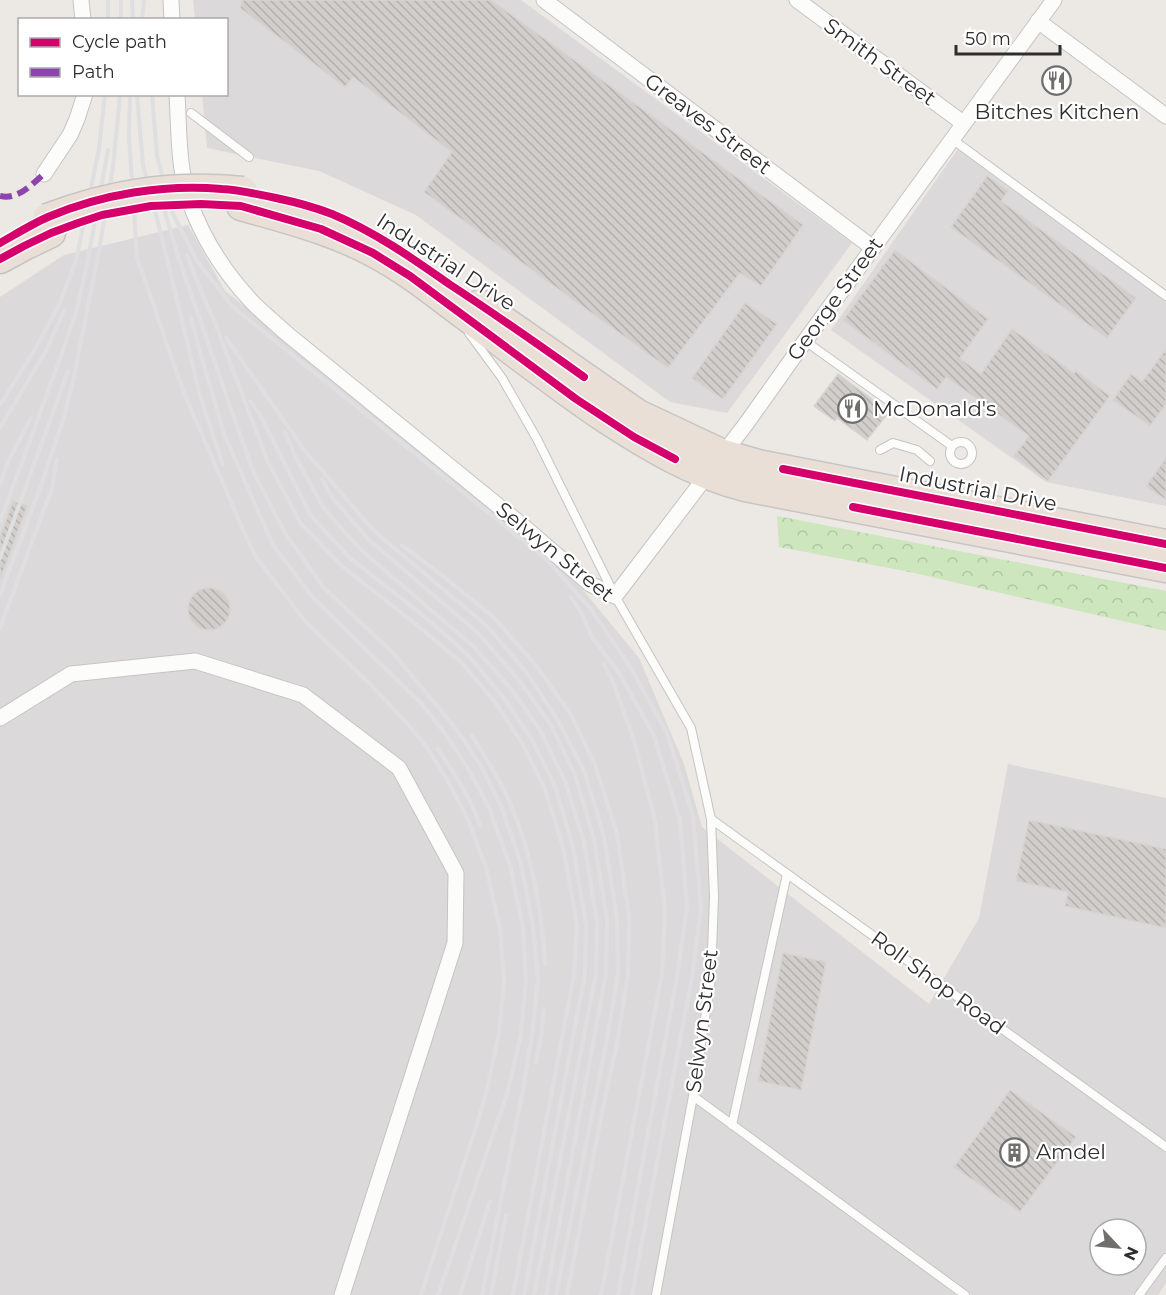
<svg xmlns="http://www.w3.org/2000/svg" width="1166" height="1295" viewBox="0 0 1166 1295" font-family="Montserrat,sans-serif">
	<defs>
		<pattern id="forest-crowns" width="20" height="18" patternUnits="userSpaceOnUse" patternTransform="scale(1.5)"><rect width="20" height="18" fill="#cee6be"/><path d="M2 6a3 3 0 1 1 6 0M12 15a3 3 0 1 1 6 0" fill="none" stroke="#b1c6a4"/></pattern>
		<pattern id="building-back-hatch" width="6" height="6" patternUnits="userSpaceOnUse" patternTransform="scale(1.5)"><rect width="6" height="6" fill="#d1cecb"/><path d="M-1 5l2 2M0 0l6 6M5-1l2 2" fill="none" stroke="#b4b1af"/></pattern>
	</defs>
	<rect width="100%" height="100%" fill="#ece8e4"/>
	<!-- industrial -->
	<path fill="#dcd9db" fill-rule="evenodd" d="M 193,0 L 521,0 L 852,243 L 727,413 L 670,402 L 416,215 L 319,171 L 207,148 L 202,95 L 226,94 L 226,20 L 195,19 Z
		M 958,149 L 1166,301 L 1166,506 L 1046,482 L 831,330 Z
		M 188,225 L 225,291 L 408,434 L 564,567 L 639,658 L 684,764 L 702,827 L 929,1004 L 979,918 L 1008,764 L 1166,798 L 1166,1283 L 1158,1295 L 0,1295 L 0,297 L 64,255 ZM 1100,1229 L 1136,1229 L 1136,1265 L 1100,1265 Z"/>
	<!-- forest -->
	<path fill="url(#forest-crowns)" d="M 777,516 L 1166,591 L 1166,631 L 910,572 L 779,547 Z"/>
	<!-- building -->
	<path fill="url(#building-back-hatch)" stroke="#d7d4d0" stroke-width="1.5" d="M 243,0 L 491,0 L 803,225 L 761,286 L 740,273 L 668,368 L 424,192 L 452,152 L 353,77 L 345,87 L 240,8 Z
		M 987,176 L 1008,191 L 1001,201 L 1136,298 L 1107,338 L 951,227 Z
		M 895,250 L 988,319 L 960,358 L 981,374 L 1012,329 L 1074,373 L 1076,371 L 1110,396 L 1048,481 L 1014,456 L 1029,436 L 946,377 L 937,389 L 843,320 Z
		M 745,303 L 777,324 L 723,399 L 692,378 Z
		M 1166,349 L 1166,404 L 1150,426 L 1113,400 L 1131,374 L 1142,382 Z
		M 838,374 L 889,412 L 867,440 L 837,418 L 835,421 L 814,406 Z
		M 1166,458 L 1166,500 L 1146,486 Z
		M 13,501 L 27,506 L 1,577 L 0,577 L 0,538 Z
		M188 609a21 21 0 1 1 42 0a21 21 0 1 1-42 0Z
		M 1029,820 L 1166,849 L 1166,928 L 1065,906 L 1068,892 L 1016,881 Z
		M 783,953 L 826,962 L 801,1090 L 758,1081 Z
		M 1010,1090 L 1076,1137 L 1020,1212 L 954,1167 Z"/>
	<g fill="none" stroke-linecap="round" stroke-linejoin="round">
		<defs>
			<path id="lane" d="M 191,113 L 249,157
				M 952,139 L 1166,296
				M 469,333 L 502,378 L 537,439 L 615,596 L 691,728 L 711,819 L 714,897 L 711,979 L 693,1096 L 656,1295
				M 805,341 L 952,446
				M950 453a11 11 0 1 1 22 0a11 11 0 1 1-22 0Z
				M 880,450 L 893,443 L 917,450 L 930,461
				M 711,819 L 1166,1147
				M 693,1096 L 965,1295
				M 732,1125 L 787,874
				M 1139,1295 L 1166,1258"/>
			<path id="street" d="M 81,0 L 83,20
				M 171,0 L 172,20
				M 544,0 L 873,248
				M 797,0 L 963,123
				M 1038,21 L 1166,116
				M 177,94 C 179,128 178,167 189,200 C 202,237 225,273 252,302 C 263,313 275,323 286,333 L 523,526 L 590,584 L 615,596 L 746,424 L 805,341 L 1054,0
				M 44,174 L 70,135 L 77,119 L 85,94
				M 0,718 L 71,674 L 195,661 L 303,695 L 399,768 L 456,873 L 455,943 L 342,1295"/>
			<path id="highway" d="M 241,206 C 286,219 332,230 374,253 C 403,268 430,289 456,309 C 505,345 553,383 603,417 C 647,446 694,474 745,487 L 1166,568
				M 0,259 L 24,246 L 51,233
				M 480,304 L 638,414 L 723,454 L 758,464 L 1166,544"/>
		</defs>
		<!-- lane casing -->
		<use href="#lane" stroke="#c5c4c5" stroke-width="10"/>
		<!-- street casing -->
		<use href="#street" stroke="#c5c4c5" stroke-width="17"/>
		<!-- highway casing -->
		<use href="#highway" stroke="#c6c5c4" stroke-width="31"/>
		<!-- lane -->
		<use href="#lane" stroke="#fcfcfb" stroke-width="8"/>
		<!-- street -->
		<use href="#street" stroke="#fcfcfb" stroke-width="15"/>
		<!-- highway -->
		<use href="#highway" stroke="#eadfd6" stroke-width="28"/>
		<!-- rail -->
		<path stroke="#dfdfe1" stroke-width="4" d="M 108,0 L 108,20
			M 121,0 L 121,20
			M 132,0 L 133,20
			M 142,20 L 144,0
			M 130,94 L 129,136 L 137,258 L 184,393 L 244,532 L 256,557 L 305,621 L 371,685 L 405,721 L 426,746 L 446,778 L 466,815 L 486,867 L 500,929 L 504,980 L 499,1033 L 488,1085 L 480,1114 L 421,1295
			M 152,94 L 157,156 L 173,214 L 197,261 L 233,307 L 546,559 L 591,609 L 632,670 L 667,733 L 693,816 L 701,908 L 692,977 L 632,1295
			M 137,95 L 143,165 L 163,242 L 200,396 L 223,465
			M 165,212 L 179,259 L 226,395 L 254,473 L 285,533 L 324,588 L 393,653 L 457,730 L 481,766 L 501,806 L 521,864 L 533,926 L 538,980 L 532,1035 L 522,1095 L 482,1295
			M 187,255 L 201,291 L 215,323 L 268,462 L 301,524 L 343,567 L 418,626 L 462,663 L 495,702 L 522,743 L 545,789 L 564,851 L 577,925 L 574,975 L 513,1295
			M 191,318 L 198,345 L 224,434 L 273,545 L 314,599 L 421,703 L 446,735 L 469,770 L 489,808 L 510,865 L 523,928 L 526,980 L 521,1034 L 508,1091 L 438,1295
			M 226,338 L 305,451 L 375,532 L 487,626 L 527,673 L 559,722 L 585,773 L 604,837 L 617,918 L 618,974 L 606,1044 L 556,1295
			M 250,401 L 259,413 L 311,516 L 350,558 L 425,617 L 467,654 L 503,697 L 531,738 L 555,786 L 573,847 L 586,925 L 585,974 L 524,1295
			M 0,405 L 35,349 L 58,307 L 76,261 L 99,149 L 105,94
			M 0,428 L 46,351 L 64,311
			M 285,432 L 296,458 L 322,505 L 334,520 L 360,549 L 474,647 L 512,690 L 540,730 L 565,781 L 584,842 L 597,921 L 596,973 L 534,1295
			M 322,479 L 332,497 L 369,540 L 478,633 L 518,679 L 551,725 L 575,775 L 594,839 L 607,920 L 606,974 L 546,1295
			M 0,485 L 8,462 L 31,418
			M 0,522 L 58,364 L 77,309 L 88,259 L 108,150
			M 402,545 L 448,580 L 493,617 L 535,664 L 570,713 L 595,765 L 617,834 L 629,917 L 628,975 L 617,1044 L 602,1112 L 567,1295
			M 0,558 L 68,371
			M 0,595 L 42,483 L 65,414 L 74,376 L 99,251 L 113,167 L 120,96
			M 571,597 L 582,614 L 592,637 L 621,676 L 654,736 L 680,820 L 687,907 L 677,977 L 618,1295
			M 0,628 L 52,488 L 57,459
			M 472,736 C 486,758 501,781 511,805 C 532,856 542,910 545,964
			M 438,749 C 454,773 470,797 480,825
			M 536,1062 L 541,1037 L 544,1009
			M 460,1295 L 490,1201
			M 491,1295 L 506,1215
			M 601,1295 L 662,974 L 665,911 L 655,821 L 634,740 L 613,682 L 604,664"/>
		<defs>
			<path id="highway-bridge" d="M 47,218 C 113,193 173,184 243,191"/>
		</defs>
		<!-- highway-bridge casing -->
		<use href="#highway-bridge" stroke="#c6c5c4" stroke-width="31" stroke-linecap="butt"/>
		<!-- highway-bridge -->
		<use href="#highway-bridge" stroke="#eadfd6" stroke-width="28"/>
		<!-- quiet -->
		<path stroke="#8e44ad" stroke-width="6" stroke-dasharray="12 6" stroke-linecap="butt" d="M 0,196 C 18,200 31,185 44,174"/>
		<defs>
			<path id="cycleway" d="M 0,243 C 16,234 32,224 48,217 C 102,194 164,184 222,189 C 240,190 258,194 276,198 C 295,202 314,207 332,214 C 375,232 412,258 449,284 C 495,314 539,345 584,377
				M 0,259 L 24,246 L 51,233 L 78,223 L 102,215 L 151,206 L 201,204 L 241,206 L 321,229 L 373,253 L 410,276 L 576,399 L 634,437 L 675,459
				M 783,469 L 1166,544
				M 853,507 L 1166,568"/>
		</defs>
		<!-- cycleway casing -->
		<use href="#cycleway" stroke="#fff" stroke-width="11"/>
		<!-- cycleway -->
		<use href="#cycleway" stroke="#d6006c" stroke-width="8"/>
	</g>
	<!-- icons -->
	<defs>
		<symbol id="restaurant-ring" viewBox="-11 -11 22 22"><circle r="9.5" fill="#fff" stroke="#706f6e" stroke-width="1.5"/><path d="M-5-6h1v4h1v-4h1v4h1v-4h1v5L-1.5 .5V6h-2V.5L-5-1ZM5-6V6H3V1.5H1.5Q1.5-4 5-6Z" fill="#706f6e"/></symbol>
		<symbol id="building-ring" viewBox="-11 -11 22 22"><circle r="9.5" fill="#fff" stroke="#706f6e" stroke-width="1.5"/><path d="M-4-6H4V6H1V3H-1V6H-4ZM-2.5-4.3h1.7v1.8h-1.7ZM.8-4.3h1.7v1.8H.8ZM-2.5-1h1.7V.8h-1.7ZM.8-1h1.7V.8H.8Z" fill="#706f6e"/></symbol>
	</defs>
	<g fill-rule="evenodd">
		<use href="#restaurant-ring" x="1040" y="64" width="33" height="33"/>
		<use href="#restaurant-ring" x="836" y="392" width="33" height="33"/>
		<use href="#building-ring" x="998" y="1136" width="33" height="33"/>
	</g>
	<g text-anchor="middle" stroke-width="4.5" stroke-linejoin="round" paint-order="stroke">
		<!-- street labels -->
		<g font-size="21" fill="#2e2e2e" stroke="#fff">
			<text transform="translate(880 62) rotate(36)" y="7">Smith Street</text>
			<text transform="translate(708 124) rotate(37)" y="7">Greaves Street</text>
			<text transform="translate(446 262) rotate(33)" y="7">Industrial Drive</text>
			<text transform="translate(835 299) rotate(-54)" y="7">George Street</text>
			<text transform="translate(978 489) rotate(11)" y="7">Industrial Drive</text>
			<text transform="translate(555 552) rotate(39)" y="7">Selwyn Street</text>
			<text transform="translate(938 983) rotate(36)" y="7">Roll Shop Road</text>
			<text transform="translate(702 1021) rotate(-83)" y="7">Selwyn Street</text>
		</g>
		<!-- poi labels -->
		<g font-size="21" fill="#2e2e2e" stroke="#fff" text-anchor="start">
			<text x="1057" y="119" text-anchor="middle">Bitches Kitchen</text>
			<text x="873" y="416">McDonald's</text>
			<text x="1036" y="1159">Amdel</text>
		</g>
	</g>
	<!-- legend -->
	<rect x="18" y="18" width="210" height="78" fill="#ffffff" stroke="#ababab" stroke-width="1.5"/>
	<rect x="30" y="38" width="30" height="9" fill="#d6006c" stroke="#ababab" stroke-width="1.5"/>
	<text x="72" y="48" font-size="18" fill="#2e2e2e">Cycle path</text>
	<rect x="30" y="68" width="30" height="9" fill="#8e44ad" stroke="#ababab" stroke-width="1.5"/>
	<text x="72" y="78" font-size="18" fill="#2e2e2e">Path</text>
	<!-- north arrow -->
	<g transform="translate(1118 1247) rotate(116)"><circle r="28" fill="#ffffff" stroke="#ababab" stroke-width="1.5"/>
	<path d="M0-4.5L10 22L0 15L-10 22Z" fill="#706f6e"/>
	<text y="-9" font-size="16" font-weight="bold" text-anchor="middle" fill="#2e2e2e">N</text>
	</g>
	<!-- scale -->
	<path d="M956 45v9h104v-9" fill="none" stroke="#2e2e2e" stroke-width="3"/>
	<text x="965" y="45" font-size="18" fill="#2e2e2e" stroke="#ffffff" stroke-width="4.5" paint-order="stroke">50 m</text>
</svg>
